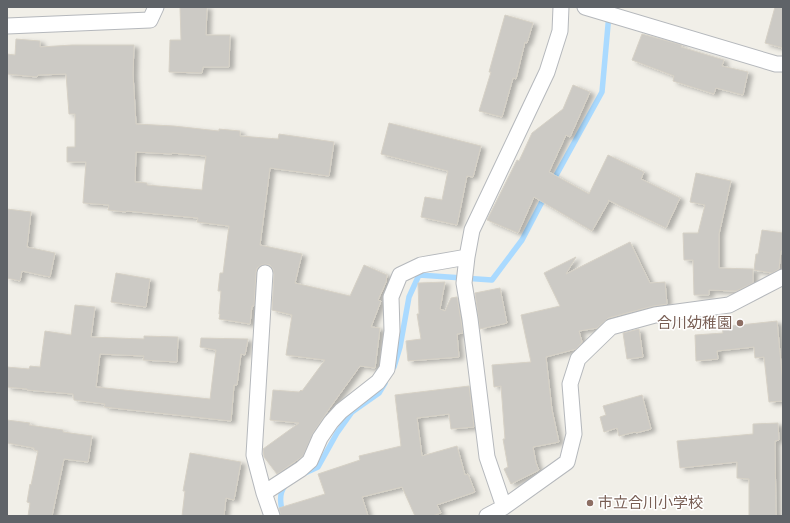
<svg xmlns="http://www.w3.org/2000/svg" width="790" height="523" viewBox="0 0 790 523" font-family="Karla,'Noto Sans JP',sans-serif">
	<defs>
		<filter id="shadow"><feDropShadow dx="4.5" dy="2.5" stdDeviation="2" flood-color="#0004"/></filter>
	</defs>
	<rect width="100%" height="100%" fill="#f1efe8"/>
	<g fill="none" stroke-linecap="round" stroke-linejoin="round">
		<!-- stream -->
		<path stroke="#aadaff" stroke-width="5.5" d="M 553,181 L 602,92 L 609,14
			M 394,367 L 400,347 L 409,297 L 419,275 L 492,280 L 522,240 L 545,196
			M 305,473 L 318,467 L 337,433 L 352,412 L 379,393 L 385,383
			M 283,516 C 281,506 278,494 285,486"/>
	</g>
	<!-- building -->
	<path fill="#cccac5" stroke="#d6d1c6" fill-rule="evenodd" filter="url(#shadow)" d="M 180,7 L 207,7 L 206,35 L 230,35 L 229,67 L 203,67 L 202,73 L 169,72 L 170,40 L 181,40 Z
		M 775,7 L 783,7 L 783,48 L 765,43 Z
		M 505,15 L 533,23 L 527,43 L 525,42 L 516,79 L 513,78 L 502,117 L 479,111 L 491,72 L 489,72 L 494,54 Z
		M 642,34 L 682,45 L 681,47 L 724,60 L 722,66 L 748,72 L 743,95 L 716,88 L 714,94 L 673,81 L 674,76 L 632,60 Z
		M 16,39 L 40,41 L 40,47 L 72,45 L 134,45 L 133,74 L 136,124 L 174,126 L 219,131 L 219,129 L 240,131 L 240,136 L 278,139 L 279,134 L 334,142 L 329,176 L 270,168 L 260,245 L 302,254 L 295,283 L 350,296 L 364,265 L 387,275 L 386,282 L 378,300 L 381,301 L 371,327 L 380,328 L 375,368 L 360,366 L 329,409 L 313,433 L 303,456 L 277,474 L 264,457 L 263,449 L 299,423 L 270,420 L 273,390 L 299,392 L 301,390 L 302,391 L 325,360 L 286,355 L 292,315 L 272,310 L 274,274 L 273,269 L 270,265 L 265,264 L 261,265 L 257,268 L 256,272 L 254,306 L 252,306 L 250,324 L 219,319 L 220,314 L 219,314 L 221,291 L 218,291 L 220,273 L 223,273 L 229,226 L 197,222 L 198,218 L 127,211 L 126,212 L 108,210 L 109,205 L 83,203 L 86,162 L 67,162 L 67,147 L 75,147 L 75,114 L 69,114 L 66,74 L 38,75 L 37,77 L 7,74 L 7,54 L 15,55 ZM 136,152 L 172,154 L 172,153 L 206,156 L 202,190 L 147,185 L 147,183 L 135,182 Z
		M 573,85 L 590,92 L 570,137 L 566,135 L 549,172 L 589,194 L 608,155 L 644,172 L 641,179 L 680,198 L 666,228 L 608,200 L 609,201 L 592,231 L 534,197 L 518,233 L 487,220 L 517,160 L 519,161 L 532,133 L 563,109 Z
		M 389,123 L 481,146 L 473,177 L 467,176 L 457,225 L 421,217 L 425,197 L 442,200 L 448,171 L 381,154 Z
		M 696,173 L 731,181 L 719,234 L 719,268 L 753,269 L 753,283 L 736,291 L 709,290 L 709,295 L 694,295 L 693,260 L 684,260 L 683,233 L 698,233 L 705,205 L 690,202 Z
		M 7,209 L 31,212 L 27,247 L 55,253 L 50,277 L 22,271 L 20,281 L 7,278 Z
		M 762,230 L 783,233 L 783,251 L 781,251 L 779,269 L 772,273 L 754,270 L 756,254 L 758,254 Z
		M 630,242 L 650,283 L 665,282 L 667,304 L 653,306 L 608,318 L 605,321 L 597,328 L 579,331 L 582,342 L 576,349 L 546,357 L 552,410 L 559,442 L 533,447 L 536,463 L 539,470 L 511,484 L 504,469 L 508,467 L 503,439 L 505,439 L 501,386 L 494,387 L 492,365 L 531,362 L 521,315 L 560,306 L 544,273 L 576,257 L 566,274 Z
		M 116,273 L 150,279 L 146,307 L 111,302 Z
		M 445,282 L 440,309 L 445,311 L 451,298 L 457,297 L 463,333 L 457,334 L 459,357 L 408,361 L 406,341 L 421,339 L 417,314 L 419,314 L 418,283 Z
		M 500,288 L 507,323 L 480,329 L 475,293 Z
		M 75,305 L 95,307 L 91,337 L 144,339 L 144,336 L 178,337 L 177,362 L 143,360 L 144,356 L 100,354 L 96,387 L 210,399 L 216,350 L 200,347 L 201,338 L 248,339 L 245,355 L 241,354 L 237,385 L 234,385 L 231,421 L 104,407 L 105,404 L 74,400 L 73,394 L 27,390 L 27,389 L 7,387 L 7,367 L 29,369 L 30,366 L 40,367 L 45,331 L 71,335 Z
		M 777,321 L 783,385 L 783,401 L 769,402 L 764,357 L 755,358 L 754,347 L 717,351 L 718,359 L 696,361 L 695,335 L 723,333 L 722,327 Z
		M 639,329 L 643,357 L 627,359 L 623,333 Z
		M 469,386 L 474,427 L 451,429 L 449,414 L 417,418 L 422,456 L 457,446 L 465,475 L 468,474 L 475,492 L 437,505 L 441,513 L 432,516 L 415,516 L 402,487 L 362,497 L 368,516 L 281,516 L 279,508 L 325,494 L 318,474 L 360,460 L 359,456 L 401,446 L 395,395 Z
		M 642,395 L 651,429 L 636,433 L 635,432 L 619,436 L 617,428 L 604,432 L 600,417 L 606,415 L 603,406 Z
		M 7,420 L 30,423 L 29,425 L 63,430 L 63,432 L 92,436 L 88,462 L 64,459 L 52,516 L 28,516 L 30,503 L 27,502 L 30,484 L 31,485 L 38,451 L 34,450 L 34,448 L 7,443 Z
		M 778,423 L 779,440 L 775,441 L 776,516 L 749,516 L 749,479 L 737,478 L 737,462 L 680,468 L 677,441 L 753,434 L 753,424 Z
		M 190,453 L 241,462 L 234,500 L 226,498 L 224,516 L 182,516 L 185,491 L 183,491 Z"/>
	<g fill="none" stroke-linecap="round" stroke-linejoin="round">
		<defs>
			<path id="minor" d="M 585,7 L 776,64 L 783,64
				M 7,26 L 150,20 L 156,7
				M 265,273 L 254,455 L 264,493 L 272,516
				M 264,493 L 301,469 L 310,461 L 320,438 L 331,422 L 341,411 L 378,382 L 387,369 L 392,331 L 391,297 L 400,275 L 421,265 L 467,257
				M 504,507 L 487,457 L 470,319 L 464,283 L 467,257 L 472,230 L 547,72 L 560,31 L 561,7
				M 487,516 L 504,507 L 567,462 L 574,434 L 570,384 L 578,359 L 611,327 L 655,315 L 729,305 L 783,277"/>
		</defs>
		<!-- minor casing -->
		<use href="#minor" stroke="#b5b8bc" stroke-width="17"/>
		<!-- minor -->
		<use href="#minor" stroke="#fff" stroke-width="15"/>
	</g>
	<!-- markers -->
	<g fill="#8d6e63" stroke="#fff" stroke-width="1.5">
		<circle cx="740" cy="323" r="4"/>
		<circle cx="590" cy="503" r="4"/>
	</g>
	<g text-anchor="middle" stroke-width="3" stroke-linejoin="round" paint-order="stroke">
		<!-- education labels -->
		<g font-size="15" fill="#785e54" stroke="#fff" text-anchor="end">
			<text x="732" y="328">合川幼稚園</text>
			<text x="598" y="508" text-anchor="start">市立合川小学校</text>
		</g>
	</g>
	<!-- border -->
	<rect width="790" height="523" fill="none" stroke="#5f6368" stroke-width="16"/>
</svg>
